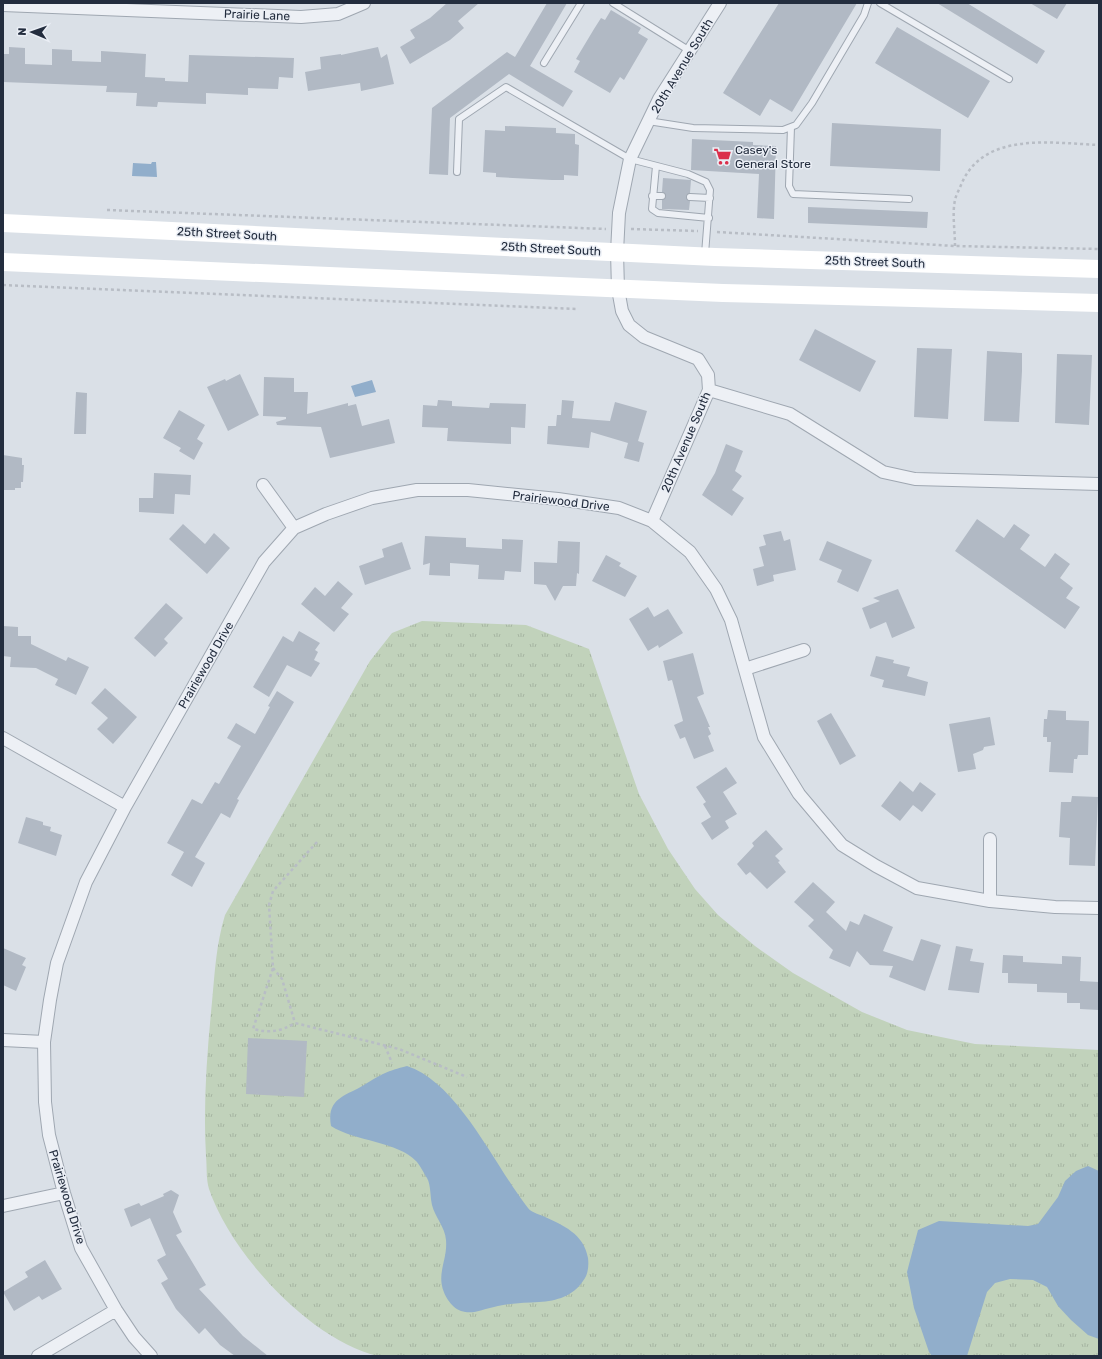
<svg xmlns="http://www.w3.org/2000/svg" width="1102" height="1359" viewBox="0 0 1102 1359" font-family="Rubik,sans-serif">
	<defs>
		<pattern id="grass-tufts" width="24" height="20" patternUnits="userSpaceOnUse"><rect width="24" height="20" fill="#c1d2bb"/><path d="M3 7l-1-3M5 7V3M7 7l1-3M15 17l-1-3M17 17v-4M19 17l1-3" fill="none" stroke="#a6b5a2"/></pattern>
	</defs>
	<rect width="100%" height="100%" fill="#dae0e7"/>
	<!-- grass -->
	<path fill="url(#grass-tufts)" d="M 422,621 L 526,625 L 589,649 L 639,794 L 668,849 L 695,889 L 718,915 L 755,946 L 793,973 L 862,1012 L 907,1030 L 975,1044 L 1099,1050 L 1099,1356 L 378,1356 C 310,1340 231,1254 209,1189 C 206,1179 207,1166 206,1156 C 203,1105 207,1053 212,1002 C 215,971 216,945 225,915 L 370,661 L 392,633 Z"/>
	<!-- water -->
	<path fill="#91aecb" d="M 152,162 L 156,162 L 157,177 L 132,176 L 133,163 L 151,164 Z
		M 372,380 L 376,392 L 355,397 L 351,386 Z
		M 407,1066 C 458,1082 496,1168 528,1208 C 531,1212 538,1214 543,1216 C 563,1225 584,1234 588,1258 C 589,1266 588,1275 583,1281 C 573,1296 557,1301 539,1302 C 524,1303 508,1303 494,1307 C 483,1309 473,1315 461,1311 C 455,1309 451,1304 448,1300 C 433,1276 448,1263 446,1240 C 445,1227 435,1217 432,1205 C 430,1197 431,1185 427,1178 C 425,1175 418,1162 416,1161 C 399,1142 354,1141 331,1126 C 326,1098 346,1096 364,1085 C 382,1074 387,1071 407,1066 Z
		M 1088,1166 L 1099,1171 L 1099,1339 L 1088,1335 L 1071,1320 L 1058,1306 L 1047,1287 L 1033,1280 L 1010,1279 L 995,1283 L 987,1292 L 967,1356 L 932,1356 L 929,1352 L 914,1308 L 907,1272 L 918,1230 L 939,1221 L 1028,1226 L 1038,1224 L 1058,1197 L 1065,1181 L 1076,1171 Z"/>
	<!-- building -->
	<path fill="#b1b9c4" d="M 447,3 L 479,3 L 458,21 L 464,28 L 450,40 L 410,64 L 400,47 L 415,38 L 410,30 L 430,18 Z
		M 547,3 L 567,3 L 530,66 L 573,91 L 563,107 L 509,74 L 450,118 L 448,175 L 429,174 L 432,108 L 507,52 L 515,57 Z
		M 779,3 L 857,3 L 792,112 L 770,99 L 760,116 L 723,93 Z
		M 937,3 L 967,3 L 1045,51 L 1037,64 Z
		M 1030,3 L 1067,3 L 1057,19 Z
		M 611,10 L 641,28 L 638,33 L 648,39 L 624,80 L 620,77 L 610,93 L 574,72 L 580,61 L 576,59 L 594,29 L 601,18 L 605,20 Z
		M 897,27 L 990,81 L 968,118 L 875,63 Z
		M 9,47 L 25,48 L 25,64 L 52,65 L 52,49 L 72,50 L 72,61 L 101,62 L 101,51 L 146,54 L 145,77 L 165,78 L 165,81 L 188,82 L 189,55 L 294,58 L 293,78 L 279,77 L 278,89 L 248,88 L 248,95 L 206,93 L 206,104 L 158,102 L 157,107 L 136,106 L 137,93 L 106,92 L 107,86 L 3,82 L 3,54 L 9,54 Z
		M 378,47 L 381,58 L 387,54 L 394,84 L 361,91 L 360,83 L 308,91 L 305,72 L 321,69 L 320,57 L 341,54 L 341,55 Z
		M 832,123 L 941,129 L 940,171 L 830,166 Z
		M 505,126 L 556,128 L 556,133 L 575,134 L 575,144 L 579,145 L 578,176 L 564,175 L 564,180 L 552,180 L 496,177 L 496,173 L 483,172 L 485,130 L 505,131 Z
		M 692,139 L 753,142 L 753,145 L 776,146 L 774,219 L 757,218 L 759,174 L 691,170 Z
		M 663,178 L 691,180 L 690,193 L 686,197 L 690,201 L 689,210 L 662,209 L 662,200 L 666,196 L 662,192 Z
		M 808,207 L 928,212 L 927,228 L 808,223 Z
		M 815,329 L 876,361 L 860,392 L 799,360 Z
		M 917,348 L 952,349 L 948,419 L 914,417 Z
		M 987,351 L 1022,353 L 1022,371 L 1019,422 L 984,421 Z
		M 1057,354 L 1092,355 L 1089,425 L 1055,423 Z
		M 240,374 L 259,415 L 228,431 L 207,387 L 225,379 L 226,381 Z
		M 264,377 L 294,378 L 294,392 L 308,392 L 307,414 L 348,403 L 348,406 L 356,404 L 362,426 L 389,419 L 395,443 L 330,458 L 321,427 L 277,425 L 276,422 L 286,419 L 286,417 L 263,416 Z
		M 76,392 L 87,393 L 86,434 L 74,434 Z
		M 438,400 L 452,401 L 452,406 L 489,408 L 490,403 L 526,404 L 525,428 L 511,427 L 511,444 L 447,441 L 448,428 L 422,427 L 423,405 L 437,406 Z
		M 562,400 L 574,401 L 572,418 L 610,421 L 615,402 L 647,411 L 638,441 L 644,443 L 639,462 L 624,458 L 628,443 L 591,432 L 589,448 L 547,444 L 548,426 L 556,426 L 557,415 L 561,415 Z
		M 179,410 L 205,425 L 197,439 L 203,443 L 194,460 L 179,451 L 181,448 L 163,438 Z
		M 726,444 L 743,451 L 735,471 L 742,476 L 732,490 L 744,498 L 732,516 L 702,495 L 715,473 Z
		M 3,455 L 22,458 L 22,465 L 24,465 L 23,482 L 21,482 L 21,488 L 15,488 L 15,490 L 3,490 Z
		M 154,473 L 191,475 L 190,495 L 175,494 L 174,514 L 139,512 L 139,498 L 153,498 Z
		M 977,519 L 1004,538 L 1014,524 L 1030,535 L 1020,549 L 1045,567 L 1055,553 L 1070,564 L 1060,578 L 1073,588 L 1066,598 L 1080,607 L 1065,629 L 955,551 Z
		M 183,524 L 205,544 L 214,533 L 230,548 L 207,574 L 169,539 Z
		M 781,531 L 784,541 L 790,539 L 796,570 L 773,575 L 774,581 L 757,586 L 753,569 L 764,566 L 759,547 L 766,545 L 763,535 Z
		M 425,536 L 466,538 L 466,547 L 502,549 L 502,539 L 523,540 L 521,572 L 505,571 L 504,580 L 478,579 L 479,565 L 450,563 L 450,576 L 429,575 L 430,563 L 423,565 Z
		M 558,541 L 580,542 L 579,574 L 577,573 L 576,586 L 563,586 L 555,601 L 546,585 L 534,584 L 534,562 L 557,563 Z
		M 827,541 L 872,560 L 858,592 L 837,582 L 842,570 L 819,560 Z
		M 402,542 L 411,569 L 365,585 L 359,566 L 384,557 L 382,549 Z
		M 606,555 L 621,563 L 619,566 L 637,576 L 625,597 L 592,581 Z
		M 338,581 L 353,594 L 341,608 L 349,614 L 334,632 L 301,604 L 315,587 L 325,596 Z
		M 898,589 L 915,628 L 892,638 L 886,622 L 870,629 L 862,608 L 880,601 L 873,598 Z
		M 166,603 L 183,618 L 164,639 L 168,643 L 155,657 L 134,638 Z
		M 648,607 L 654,617 L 668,609 L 683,633 L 659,648 L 658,645 L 648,651 L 629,619 Z
		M 3,626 L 18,627 L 18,636 L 31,636 L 31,644 L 66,661 L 68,657 L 89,667 L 76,695 L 55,685 L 58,679 L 36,668 L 10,667 L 11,657 L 3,656 Z
		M 299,631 L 320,643 L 315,650 L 318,652 L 314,660 L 320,663 L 311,677 L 287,665 L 269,697 L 253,687 L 283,636 L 293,642 Z
		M 693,653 L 704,694 L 697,697 L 710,727 L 708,727 L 711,734 L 708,736 L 714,751 L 694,759 L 685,737 L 680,739 L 674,725 L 683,721 L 682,717 L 672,680 L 668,681 L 663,661 Z
		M 876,656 L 894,660 L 893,663 L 910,667 L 907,676 L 928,682 L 925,696 L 882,687 L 884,680 L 870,676 Z
		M 105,688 L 137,717 L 113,744 L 97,729 L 108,718 L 91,703 Z
		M 277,691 L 294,702 L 237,799 L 239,800 L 230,818 L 221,813 L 195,857 L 205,863 L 192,887 L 171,875 L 184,852 L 167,843 L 192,799 L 202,804 L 215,782 L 219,784 L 241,746 L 227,738 L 236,723 L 255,734 L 270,707 L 268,706 Z
		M 1048,710 L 1066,711 L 1066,720 L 1089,721 L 1088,755 L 1078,755 L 1077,759 L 1074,759 L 1073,773 L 1049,772 L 1051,742 L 1047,742 L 1047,737 L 1043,737 L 1044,719 L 1047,719 Z
		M 831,713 L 856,756 L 840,765 L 817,721 Z
		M 990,717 L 995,745 L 984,747 L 983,750 L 973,754 L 976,769 L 958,772 L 949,724 Z
		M 726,767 L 737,783 L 723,792 L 737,814 L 725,821 L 729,828 L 712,840 L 701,823 L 711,817 L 703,804 L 706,802 L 696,787 Z
		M 900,781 L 913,792 L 920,782 L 936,794 L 922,812 L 913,805 L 900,821 L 881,806 Z
		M 1072,796 L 1098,797 L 1095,866 L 1069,865 L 1070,838 L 1059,837 L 1061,802 L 1071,802 Z
		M 26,817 L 43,822 L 43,825 L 51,827 L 50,831 L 62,835 L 56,856 L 18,843 Z
		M 766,830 L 783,849 L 775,856 L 780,861 L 778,862 L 786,872 L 767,889 L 750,872 L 746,875 L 737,864 L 754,846 L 752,843 Z
		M 813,882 L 835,902 L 826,912 L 846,931 L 850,921 L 859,925 L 864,914 L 893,927 L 883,951 L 913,961 L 921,939 L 941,945 L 925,991 L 889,977 L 893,966 L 870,965 L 857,951 L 850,967 L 829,958 L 833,950 L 808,926 L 814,920 L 794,902 Z
		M 956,946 L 973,949 L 970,961 L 984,963 L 979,993 L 948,990 Z
		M 3,948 L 26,958 L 22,965 L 26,967 L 16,991 L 3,985 Z
		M 1003,955 L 1023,956 L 1023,962 L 1062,964 L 1062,956 L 1081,957 L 1080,981 L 1099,982 L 1099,1010 L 1080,1009 L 1080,1003 L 1067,1003 L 1067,993 L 1037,992 L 1037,984 L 1008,983 L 1008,973 L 1002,973 Z
		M 248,1038 L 307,1041 L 304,1097 L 246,1094 Z
		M 171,1190 L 179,1195 L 173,1212 L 182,1232 L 176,1235 L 206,1285 L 199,1289 L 243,1336 L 268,1356 L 235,1356 L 220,1345 L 205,1328 L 199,1334 L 176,1309 L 161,1283 L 168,1279 L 157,1260 L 166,1255 L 150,1218 L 131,1227 L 124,1209 L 139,1203 L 141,1206 L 164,1196 L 163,1194 Z
		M 45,1260 L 62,1289 L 42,1300 L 39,1296 L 14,1311 L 3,1292 L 28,1277 L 25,1272 Z"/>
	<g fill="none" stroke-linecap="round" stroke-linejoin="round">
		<defs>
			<path id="lane" d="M 613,3 L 690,51
				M 880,3 L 1009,79
				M 544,63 L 581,3
				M 648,121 L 693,128 L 783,130 L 796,125 L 812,103 L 864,15 L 868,3
				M 791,127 L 789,186 L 793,194 L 909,199
				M 656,166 L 652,209 L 658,213 L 709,218
				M 457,172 L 459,119 L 506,87 L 630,159 L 688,174 L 706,182 L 710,190 L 705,254
				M 652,196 L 662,196
				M 690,197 L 710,198"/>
			<path id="street" d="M 3,5 L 301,17 L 338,14 L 364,3
				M 709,390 L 790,414 L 883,472 L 915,479 L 1099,484
				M 263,485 L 294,528
				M 652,521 L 709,390 L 708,375 L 698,359 L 644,337 L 629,325 L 622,311 L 618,289 L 617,252 L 619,213 L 630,159 L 659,99 L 720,3
				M 745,669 L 804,650
				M 3,738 L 125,807
				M 990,839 L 990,901
				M 3,1040 L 44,1042
				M 3,1206 L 64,1193
				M 38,1356 L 116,1310
				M 151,1356 L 134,1337 L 116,1310 L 81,1248 L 64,1193 L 49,1135 L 45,1102 L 44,1042 L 50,1000 L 57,963 L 86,882 L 125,807 L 264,562 L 294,528 L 326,514 L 372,498 L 417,490 L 468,490 L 558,499 L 619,508 L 652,521 L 690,552 L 716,589 L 731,620 L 764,737 L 799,794 L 842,845 L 876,866 L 917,888 L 990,901 L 1055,907 L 1099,908"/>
		</defs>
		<!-- lane casing -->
		<use href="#lane" stroke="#9fa7b1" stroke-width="8"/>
		<!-- street casing -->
		<use href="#street" stroke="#9fa7b1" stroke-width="14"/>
		<!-- path -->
		<path stroke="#b8bdc5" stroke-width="2.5" stroke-dasharray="3 3" stroke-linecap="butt" d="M 107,210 L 606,229
			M 631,229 L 698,231
			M 717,232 L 955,246 L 1099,249
			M 955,246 C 955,231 952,214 955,200 C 956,195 959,190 961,185 C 983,131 1051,143 1099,145
			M 3,285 L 576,309
			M 317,842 L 273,891 L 269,905 L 273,968 L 253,1029 C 269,1033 280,1032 295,1023 L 399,1049 L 467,1077
			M 273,968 L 282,979 L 295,1023
			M 385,1046 L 392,1063"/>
		<!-- lane -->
		<use href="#lane" stroke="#edf0f5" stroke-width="6"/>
		<!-- street -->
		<use href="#street" stroke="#edf0f5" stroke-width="12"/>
		<!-- secondary -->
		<path stroke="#fff" stroke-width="18" d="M 3,223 L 715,257 L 1099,269
			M 3,262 L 723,293 L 1099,303"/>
	</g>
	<!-- icons -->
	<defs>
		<symbol id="supermarket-bare" viewBox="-9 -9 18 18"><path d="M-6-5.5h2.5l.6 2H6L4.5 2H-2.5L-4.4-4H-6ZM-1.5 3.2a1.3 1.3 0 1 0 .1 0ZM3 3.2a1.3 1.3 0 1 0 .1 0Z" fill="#db304c" stroke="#eaeef5" stroke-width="2.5" paint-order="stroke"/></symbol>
	</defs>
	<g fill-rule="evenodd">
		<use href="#supermarket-bare" x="710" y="144" width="25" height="25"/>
	</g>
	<g text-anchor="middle" stroke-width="3" stroke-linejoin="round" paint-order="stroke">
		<!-- street labels -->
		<g font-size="12" fill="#232d3e" stroke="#eaeef5">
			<text transform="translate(257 15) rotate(2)" y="4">Prairie Lane</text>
			<text transform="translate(682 66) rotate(-59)" y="4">20th Avenue South</text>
			<text transform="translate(227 234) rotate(3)" y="4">25th Street South</text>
			<text transform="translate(551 249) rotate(3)" y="4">25th Street South</text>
			<text transform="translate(875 262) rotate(2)" y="4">25th Street South</text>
			<text transform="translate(686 442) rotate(-67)" y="4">20th Avenue South</text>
			<text transform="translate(561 501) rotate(7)" y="4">Prairiewood Drive</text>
			<text transform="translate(206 665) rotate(-60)" y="4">Prairiewood Drive</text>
			<text transform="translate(67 1197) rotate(73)" y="4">Prairiewood Drive</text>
		</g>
		<!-- poi labels -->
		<g font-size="12" fill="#232d3e" stroke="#eaeef5" text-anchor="start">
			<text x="735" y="154">Casey's<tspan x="735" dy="14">General Store</tspan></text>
		</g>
	</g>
	<!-- border -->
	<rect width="1102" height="1359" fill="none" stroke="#232d3e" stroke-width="8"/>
	<!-- north arrow -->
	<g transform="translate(32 32) rotate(272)" stroke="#eaeef5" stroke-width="3" paint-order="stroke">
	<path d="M0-3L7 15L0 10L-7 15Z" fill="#232d3e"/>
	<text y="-6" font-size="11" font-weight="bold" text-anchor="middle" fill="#232d3e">N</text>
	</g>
</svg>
